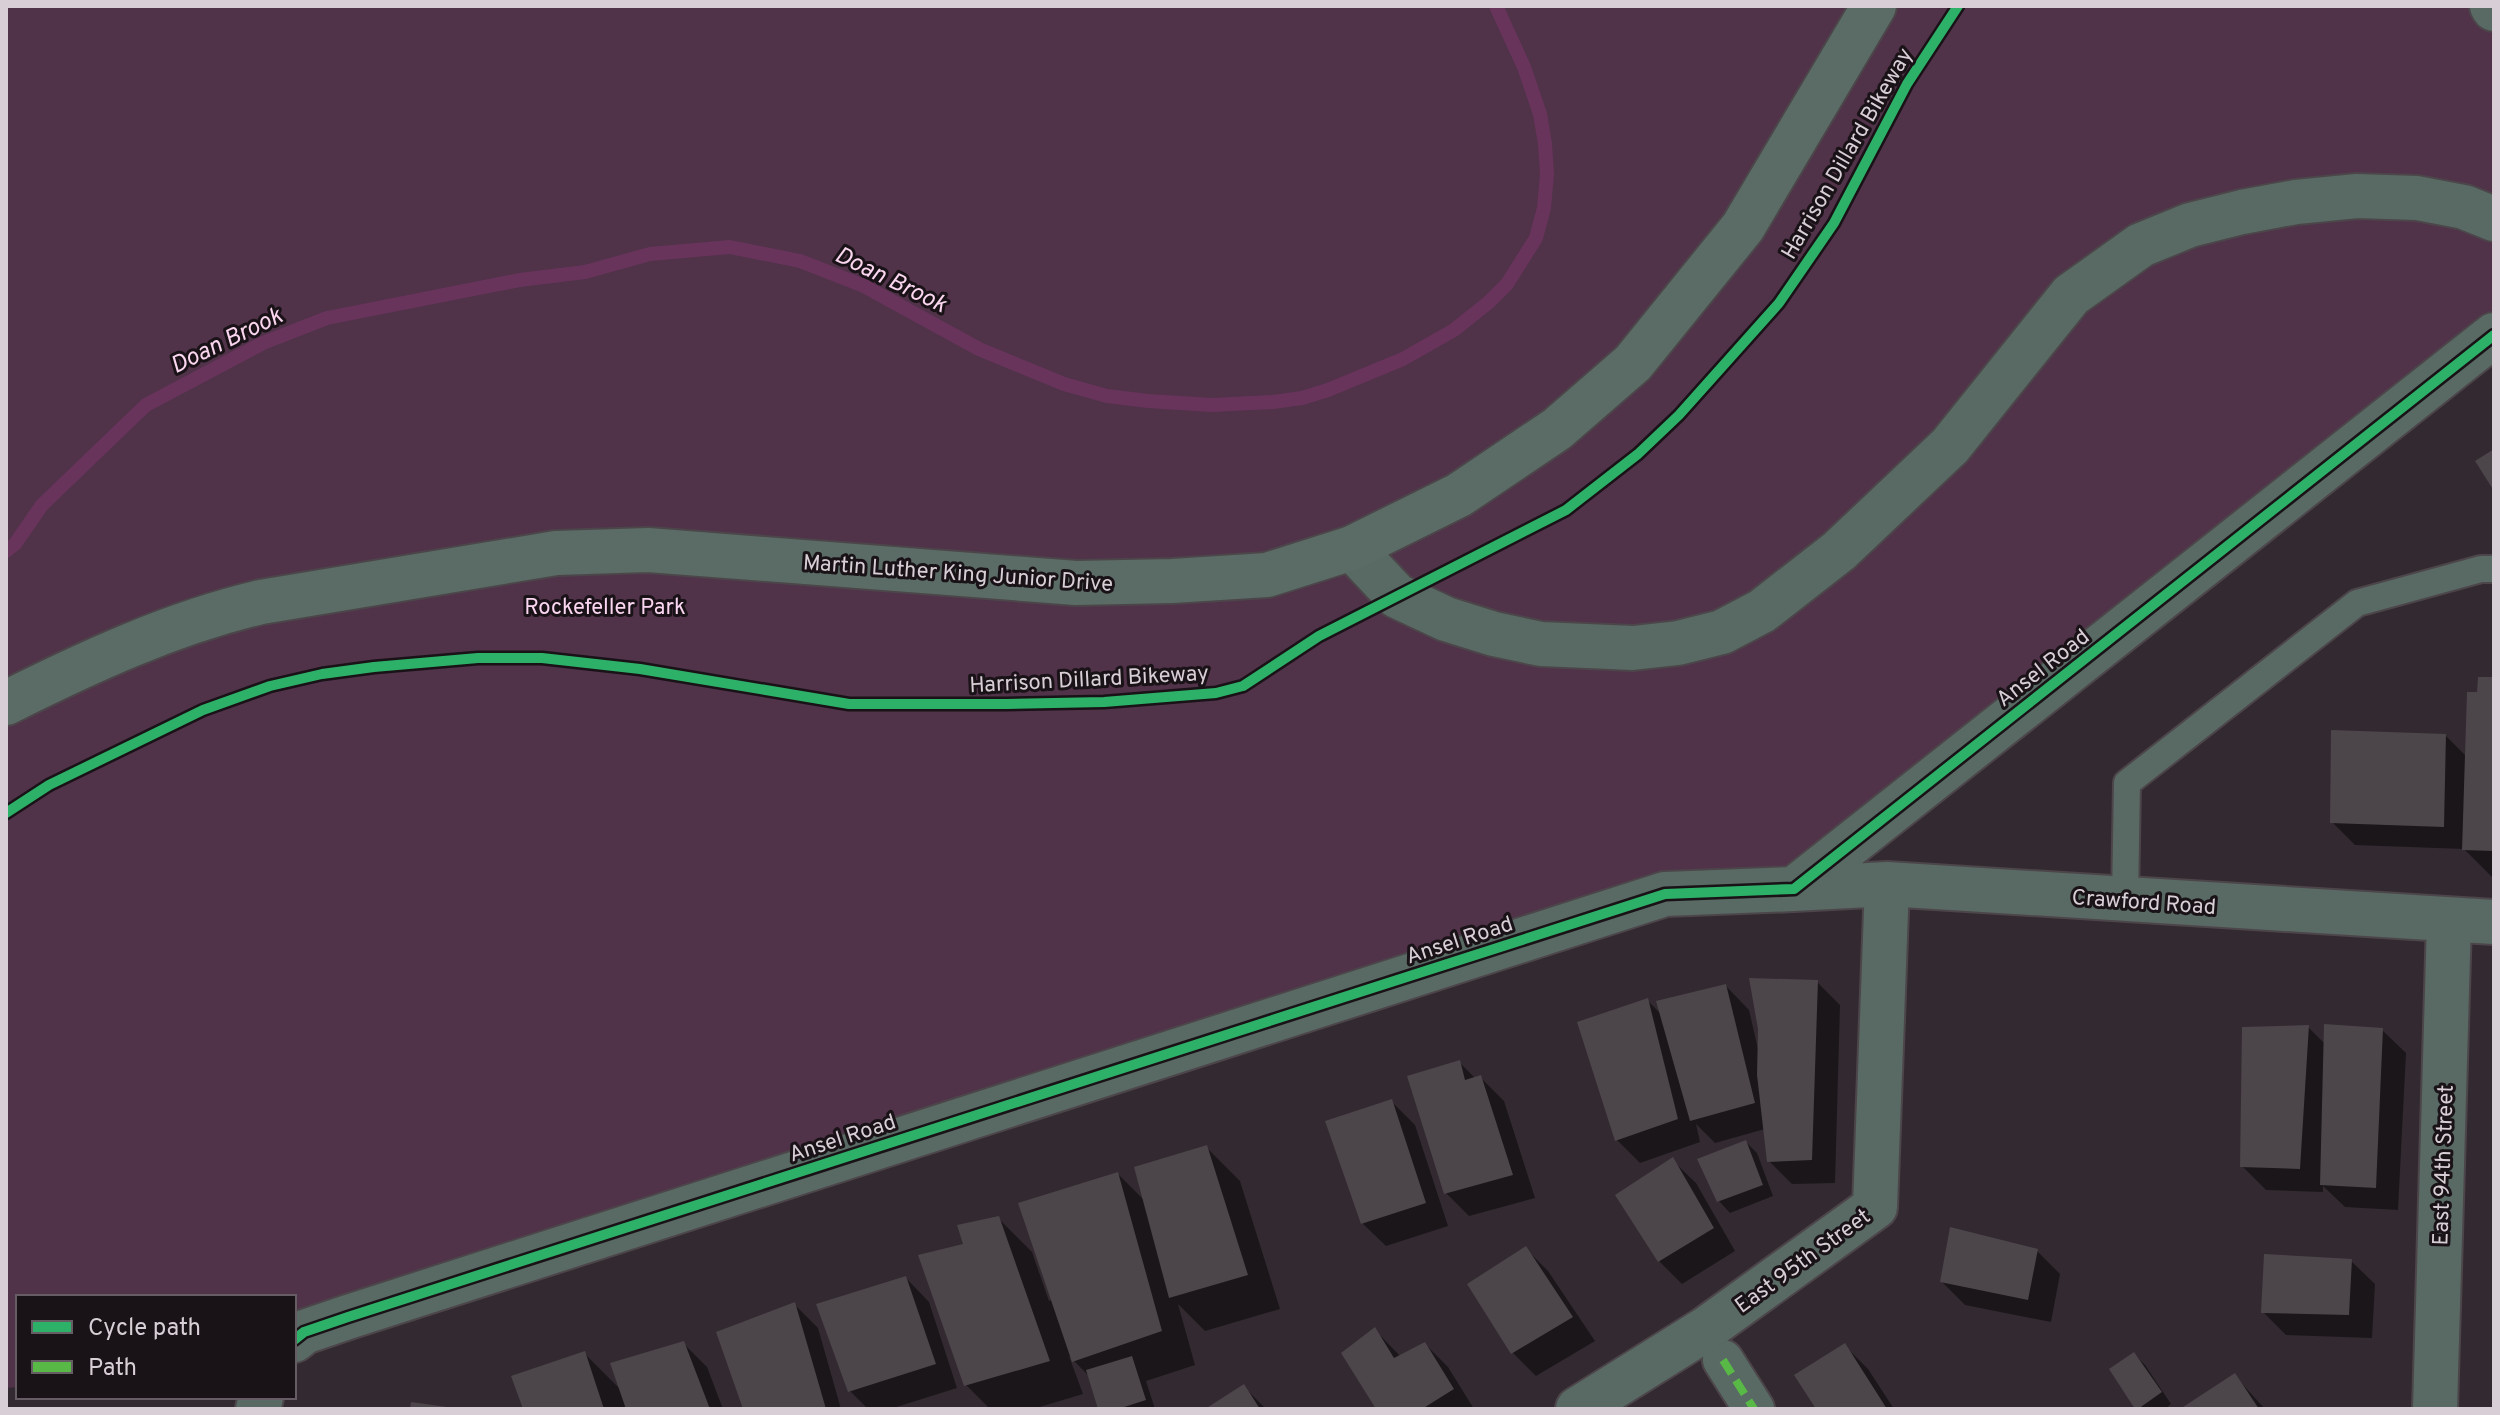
<svg xmlns="http://www.w3.org/2000/svg" width="2500" height="1415" viewBox="0 0 2500 1415" font-family="Overpass,sans-serif">
	<rect width="100%" height="100%" fill="#322a30"/>
	<!-- green -->
	<path fill="#503249" d="M 6,6 L 2494,6 L 2494,324 L 1794,889 L 1665,894 L 294,1340 L 294,1297 L 18,1297 L 18,1387 L 6,1388 Z"/>
	<!-- shadow -->
	<path fill="#0007" d="M 2494,679 L 2494,879 L 2464,849 L 2355,845 L 2332,822 L 2446,736 L 2467,757 L 2479,694 Z
		M 1817,982 L 1840,1005 L 1835,1183 L 1792,1184 L 1769,1161 L 1765,1129 L 1715,1143 L 1696,1124 L 1700,1142 L 1640,1163 L 1617,1140 L 1648,1001 L 1662,1015 L 1726,986 L 1749,1010 L 1758,1049 Z
		M 2308,1027 L 2325,1044 L 2382,1030 L 2406,1053 L 2398,1210 L 2345,1207 L 2323,1186 L 2323,1192 L 2266,1190 L 2242,1166 Z
		M 1459,1062 L 1476,1079 L 1481,1078 L 1504,1101 L 1535,1198 L 1469,1216 L 1446,1193 Z
		M 1392,1102 L 1415,1125 L 1448,1226 L 1386,1246 L 1362,1223 Z
		M 1746,1142 L 1757,1153 L 1773,1196 L 1730,1213 L 1719,1201 Z
		M 1206,1147 L 1240,1181 L 1280,1309 L 1205,1331 L 1178,1304 L 1195,1365 L 1146,1381 L 1155,1409 L 1100,1409 L 1090,1377 L 1069,1356 L 1083,1394 L 1033,1409 L 990,1409 L 966,1385 L 965,1245 L 998,1218 L 1032,1252 L 1049,1301 L 1053,1299 L 1118,1174 L 1145,1201 Z
		M 1672,1160 L 1696,1183 L 1735,1251 L 1682,1284 L 1659,1261 Z
		M 1525,1248 L 1548,1271 L 1595,1341 L 1536,1376 L 1513,1353 Z
		M 2037,1251 L 2060,1274 L 2051,1322 L 1965,1305 L 1942,1282 Z
		M 2351,1261 L 2375,1284 L 2372,1338 L 2286,1335 L 2263,1312 Z
		M 906,1278 L 929,1302 L 957,1388 L 890,1409 L 868,1409 L 850,1391 Z
		M 795,1305 L 818,1328 L 841,1409 L 745,1409 Z
		M 1375,1330 L 1401,1357 L 1425,1344 L 1448,1367 L 1474,1409 L 1378,1409 Z
		M 684,1344 L 707,1367 L 723,1409 L 525,1409 L 584,1353 L 621,1390 Z
		M 1845,1346 L 1868,1369 L 1894,1409 L 1819,1409 Z
		M 2134,1354 L 2145,1365 L 2171,1404 L 2165,1409 L 2137,1409 Z
		M 2234,1375 L 2265,1409 L 2184,1409 Z
		M 1244,1387 L 1266,1409 L 1209,1409 Z"/>
	<g fill="none" stroke-linecap="round" stroke-linejoin="round">
		<!-- stream -->
		<path stroke="#68345c" stroke-width="14" d="M 6,551 L 15,544 L 42,505 L 146,405 L 263,343 L 327,318 L 520,280 L 585,272 L 650,254 L 730,247 L 800,261 L 864,286 L 979,349 L 1064,384 L 1107,396 L 1148,401 L 1212,405 L 1273,402 L 1302,398 L 1328,390 L 1403,359 L 1454,330 L 1489,302 L 1507,284 L 1536,238 L 1544,208 L 1547,174 L 1545,144 L 1540,114 L 1524,67 L 1496,6"/>
	</g>
	<!-- building -->
	<path fill="#4c454a" d="M 2494,449 L 2494,491 L 2475,461 Z
		M 2478,677 L 2494,677 L 2494,851 L 2462,850 L 2467,692 L 2477,692 Z
		M 2331,730 L 2446,734 L 2444,827 L 2330,823 Z
		M 1749,978 L 1818,980 L 1812,1160 L 1767,1162 L 1757,1075 L 1758,1029 Z
		M 1726,984 L 1755,1103 L 1690,1121 L 1656,1001 Z
		M 1648,998 L 1678,1119 L 1615,1141 L 1577,1022 Z
		M 2324,1024 L 2383,1028 L 2376,1188 L 2320,1185 Z
		M 2309,1025 L 2300,1169 L 2240,1167 L 2242,1027 Z
		M 1460,1060 L 1465,1080 L 1481,1075 L 1513,1175 L 1444,1194 L 1407,1076 Z
		M 1392,1099 L 1426,1203 L 1361,1224 L 1325,1121 Z
		M 1746,1140 L 1763,1185 L 1717,1202 L 1697,1159 Z
		M 1207,1145 L 1248,1275 L 1169,1298 L 1134,1167 Z
		M 1673,1157 L 1714,1228 L 1658,1262 L 1615,1195 Z
		M 1118,1172 L 1162,1331 L 1072,1362 L 1018,1203 Z
		M 999,1216 L 1050,1361 L 964,1386 L 918,1255 L 963,1244 L 957,1225 Z
		M 1950,1227 L 2038,1249 L 2028,1300 L 1940,1282 Z
		M 1526,1246 L 1573,1317 L 1511,1354 L 1467,1284 Z
		M 2264,1254 L 2352,1259 L 2349,1315 L 2261,1313 Z
		M 906,1276 L 936,1364 L 848,1392 L 816,1304 Z
		M 795,1302 L 826,1409 L 743,1409 L 716,1332 Z
		M 1375,1327 L 1394,1358 L 1425,1342 L 1454,1389 L 1422,1409 L 1376,1409 L 1341,1353 Z
		M 684,1341 L 710,1409 L 626,1409 L 610,1363 Z
		M 1845,1343 L 1887,1409 L 1816,1409 L 1794,1375 Z
		M 585,1351 L 604,1409 L 523,1409 L 511,1376 Z
		M 2134,1352 L 2162,1392 L 2138,1409 L 2135,1409 L 2109,1369 Z
		M 1132,1356 L 1146,1400 L 1118,1409 L 1098,1409 L 1086,1370 Z
		M 2235,1373 L 2259,1409 L 2180,1409 Z
		M 1244,1384 L 1260,1409 L 1205,1409 Z
		M 411,1402 L 447,1407 L 447,1409 L 410,1409 Z"/>
	<g fill="none" stroke-linecap="round" stroke-linejoin="round">
		<defs>
			<path id="service" d="M 2125,900 L 2127,783 L 2357,603 L 2481,569 L 2494,569"/>
			<path id="pedestrian" d="M 1723,1360 L 1754,1409"/>
			<path id="minor" d="M 1352,548 L 1397,596 L 1446,619 L 1494,634 L 1541,644 L 1633,648 L 1678,643 L 1722,632 L 1762,611 L 1839,551 L 1950,446 L 2071,295 L 2141,245 L 2190,225 L 2242,212 L 2296,202 L 2357,196 L 2417,198 L 2464,207 L 2494,219
				M 1794,889 L 1887,884 L 2494,922
				M 294,1340 L 304,1332 L 348,1317 L 1665,894 L 1794,889 L 2494,335
				M 258,1409 L 261,1397
				M 1578,1409 L 1706,1329 L 1875,1207 L 1887,884
				M 2435,1409 L 2449,921"/>
			<path id="tertiary" d="M 2492,6 L 2494,9"/>
			<path id="secondary" d="M 6,703 C 88,662 172,623 261,602 L 556,553 L 648,550 L 1076,583 L 1172,581 L 1267,575 L 1352,548 L 1459,495 L 1557,429 L 1633,363 L 1743,227 L 1874,6"/>
		</defs>
		<!-- service casing -->
		<use href="#service" stroke="#4c454a" stroke-width="30"/>
		<!-- pedestrian casing -->
		<use href="#pedestrian" stroke="#4c454a" stroke-width="44"/>
		<!-- minor casing -->
		<use href="#minor" stroke="#4c454a" stroke-width="48"/>
		<!-- tertiary casing -->
		<use href="#tertiary" stroke="#4c454a" stroke-width="48"/>
		<!-- secondary casing -->
		<use href="#secondary" stroke="#4c454a" stroke-width="48"/>
		<!-- service -->
		<use href="#service" stroke="#596963" stroke-width="26"/>
		<!-- pedestrian -->
		<use href="#pedestrian" stroke="#596963" stroke-width="40"/>
		<!-- minor -->
		<use href="#minor" stroke="#596963" stroke-width="44"/>
		<!-- tertiary -->
		<use href="#tertiary" stroke="#596963" stroke-width="44"/>
		<!-- secondary -->
		<use href="#secondary" stroke="#5b6b65" stroke-width="44"/>
		<!-- quiet -->
		<path stroke="#58b947" stroke-width="8" stroke-dasharray="16 8" stroke-linecap="butt" d="M 1723,1360 L 1754,1409"/>
		<defs>
			<path id="cycleway" d="M 6,813 L 49,785 L 203,710 L 270,686 L 322,674 L 374,667 L 478,658 L 542,658 L 640,669 L 849,704 L 1006,704 L 1104,702 L 1216,693 L 1243,686 L 1319,636 L 1566,510 L 1638,454 L 1679,415 L 1779,303 L 1834,223 L 1907,84 L 1958,6
				M 294,1340 L 304,1332 L 348,1317 L 1665,894 L 1794,889 L 2494,335"/>
		</defs>
		<!-- cycleway casing -->
		<use href="#cycleway" stroke="#191217" stroke-width="15"/>
		<!-- cycleway -->
		<use href="#cycleway" stroke="#2db169" stroke-width="10"/>
	</g>
	<g text-anchor="middle" stroke-width="6" stroke-linejoin="round" paint-order="stroke">
		<!-- street labels -->
		<g font-size="22" fill="#d8ced5" stroke="#191217">
			<text transform="translate(1846 153) rotate(-60)" y="8">Harrison Dillard Bikeway</text>
			<text transform="translate(958 572) rotate(4)" y="8">Martin Luther King Junior Drive</text>
			<text transform="translate(2042 667) rotate(-38)" y="8">Ansel Road</text>
			<text transform="translate(1089 678) rotate(-3)" y="8">Harrison Dillard Bikeway</text>
			<text transform="translate(2144 901) rotate(4)" y="8">Crawford Road</text>
			<text transform="translate(1459 939) rotate(-18)" y="8">Ansel Road</text>
			<text transform="translate(842 1137) rotate(-18)" y="8">Ansel Road</text>
			<text transform="translate(2442 1165) rotate(-88)" y="8">East 94th Street</text>
			<text transform="translate(1802 1260) rotate(-36)" y="8">East 95th Street</text>
		</g>
		<!-- park labels -->
		<g font-size="22" fill="#fad6f0" stroke="#191217">
			<text x="605" y="614">Rockefeller Park</text>
		</g>
		<!-- water labels -->
		<g font-size="24" font-style="italic" fill="#fad6ef" stroke="#191217">
			<text transform="translate(891 279) rotate(26)" y="8">Doan Brook</text>
			<text transform="translate(226 340) rotate(-26)" y="8">Doan Brook</text>
		</g>
	</g>
	<!-- border -->
	<rect width="2500" height="1415" fill="none" stroke="#d8ced5" stroke-width="16"/>
	<!-- legend -->
	<rect x="16" y="1295" width="280" height="104" fill="#191217" stroke="#655d63" stroke-width="2"/>
	<rect x="32" y="1321" width="40" height="12" fill="#2db169" stroke="#655d63" stroke-width="2"/>
	<text x="88" y="1335" font-size="24" fill="#d8ced5">Cycle path</text>
	<rect x="32" y="1361" width="40" height="12" fill="#58b947" stroke="#655d63" stroke-width="2"/>
	<text x="88" y="1375" font-size="24" fill="#d8ced5">Path</text>
</svg>
